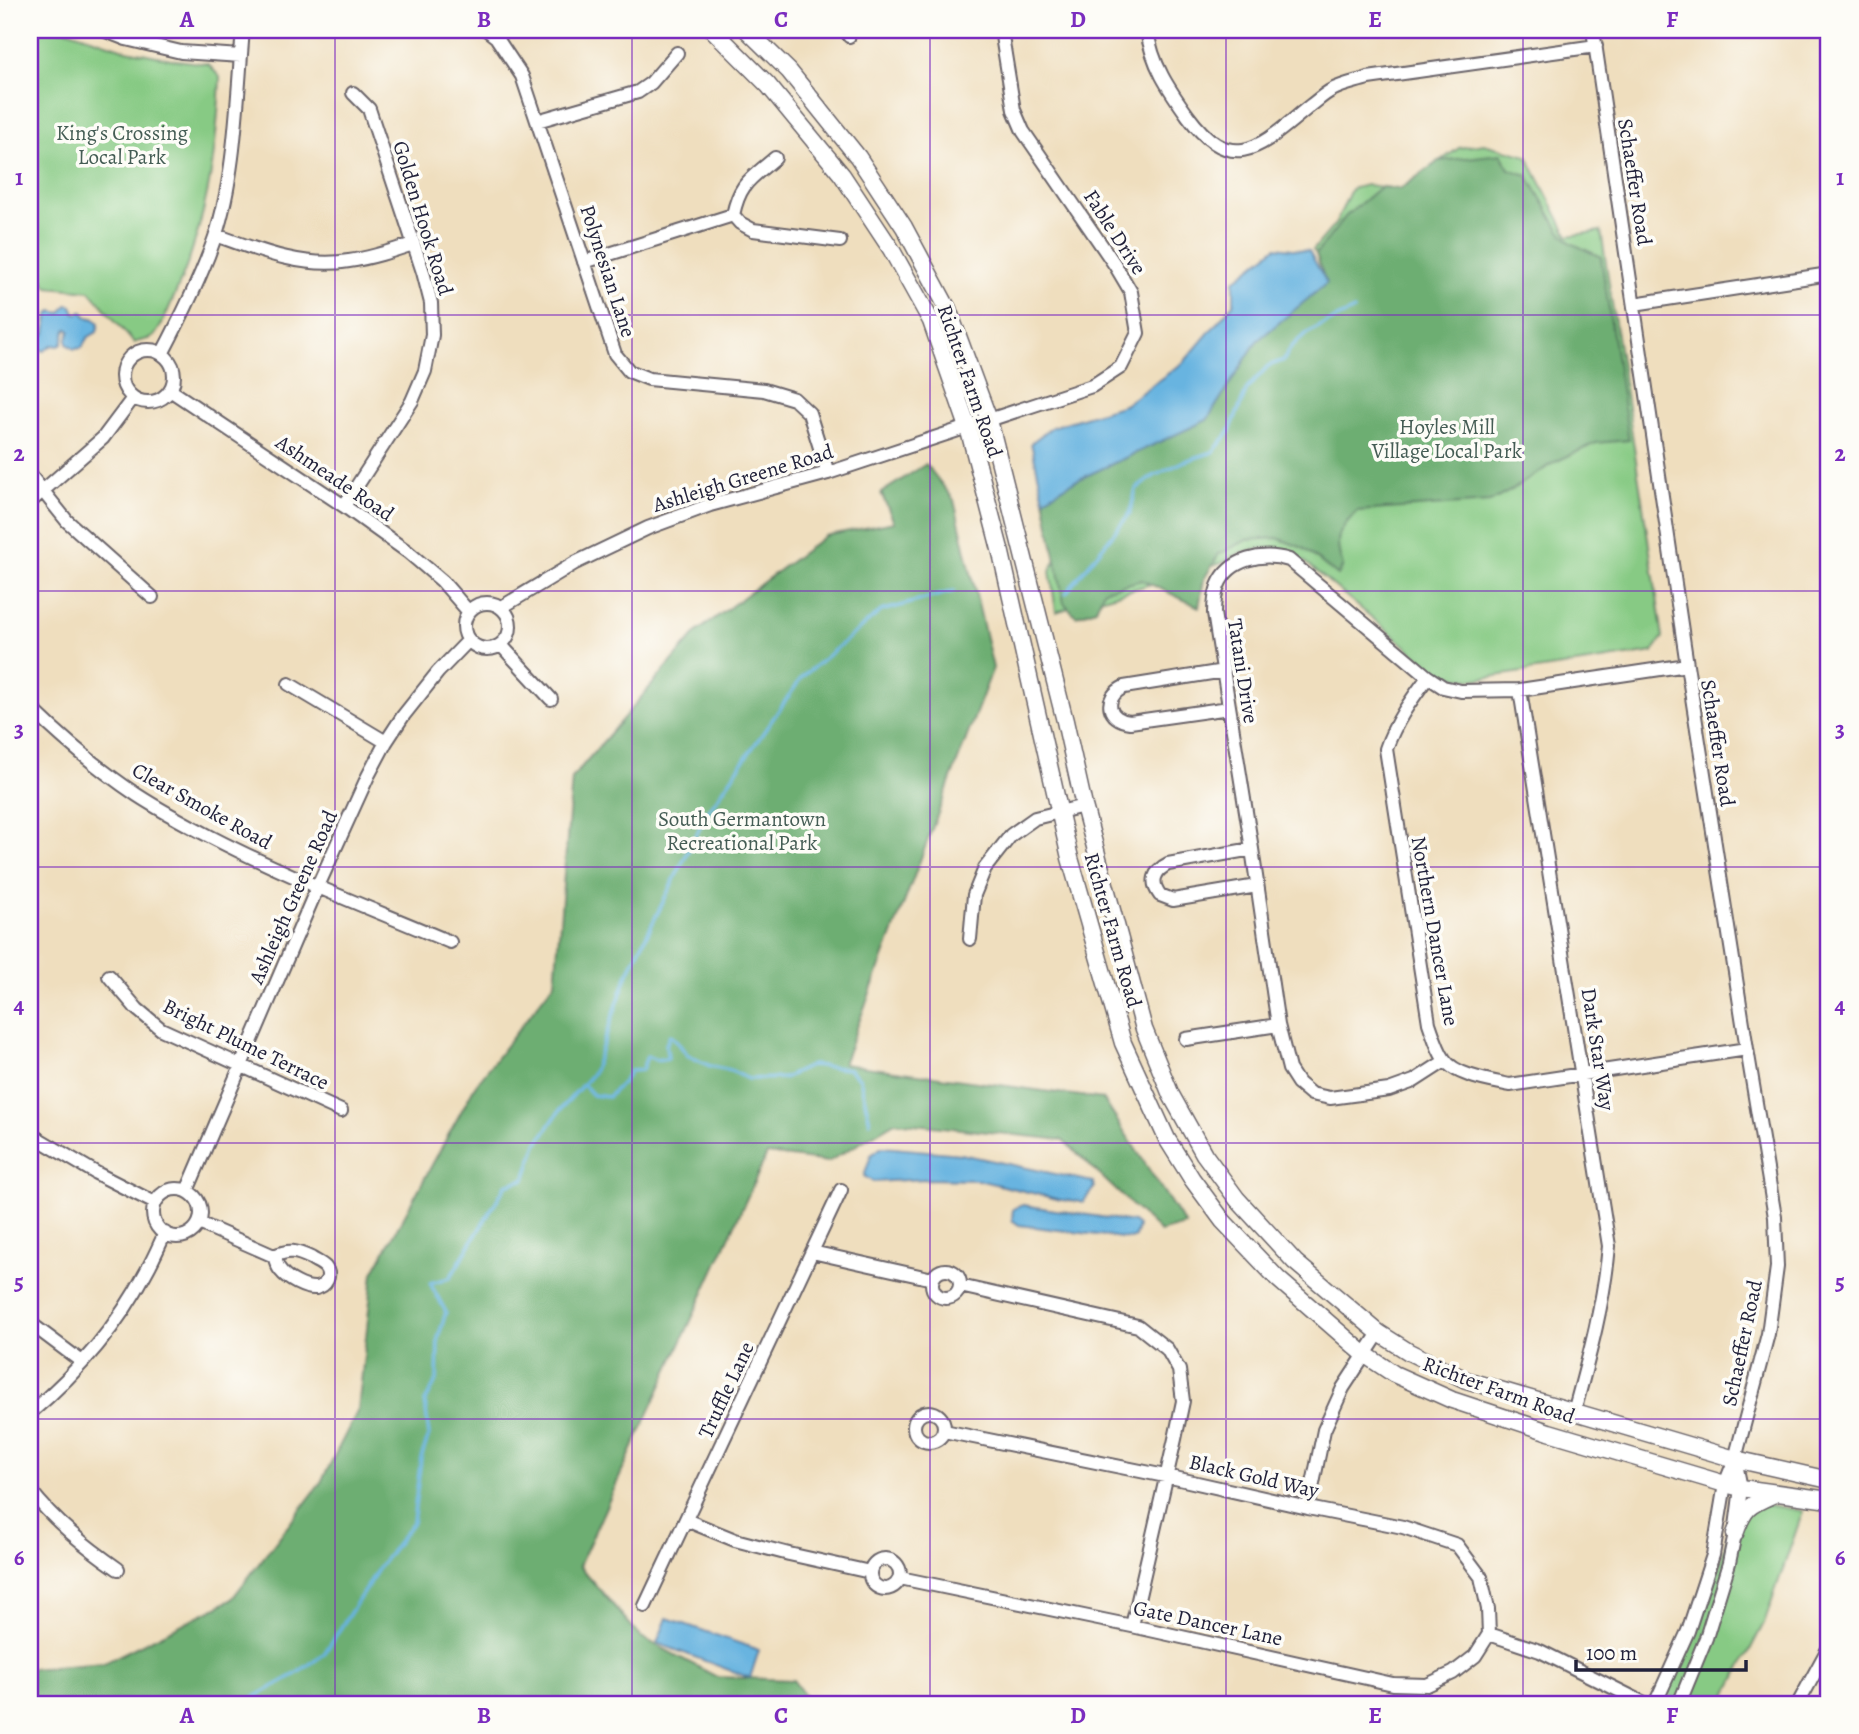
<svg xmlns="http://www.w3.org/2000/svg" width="1859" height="1734" viewBox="0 0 1859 1734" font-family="Alegreya,serif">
	<rect width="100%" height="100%" fill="#fdfcf7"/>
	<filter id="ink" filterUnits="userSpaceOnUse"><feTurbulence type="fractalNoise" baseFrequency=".0143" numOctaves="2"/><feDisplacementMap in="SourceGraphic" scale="14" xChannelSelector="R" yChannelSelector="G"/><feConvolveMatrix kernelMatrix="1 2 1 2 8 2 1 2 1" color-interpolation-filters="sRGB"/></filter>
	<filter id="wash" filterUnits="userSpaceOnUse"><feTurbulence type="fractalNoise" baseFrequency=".00686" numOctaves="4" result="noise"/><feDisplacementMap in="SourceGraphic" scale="28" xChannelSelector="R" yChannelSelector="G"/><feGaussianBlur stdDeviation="1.57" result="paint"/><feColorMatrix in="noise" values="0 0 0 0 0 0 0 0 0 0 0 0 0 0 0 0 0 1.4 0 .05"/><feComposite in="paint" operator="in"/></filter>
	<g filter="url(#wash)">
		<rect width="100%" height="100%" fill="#efdebe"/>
		<!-- green -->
		<path fill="#87ca84" stroke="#547660" stroke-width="2" d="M 30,30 L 67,30 L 127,50 L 176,60 L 208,64 L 220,77 C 217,156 206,225 174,297 C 168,309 163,326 154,336 C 150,340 140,340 134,343 L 90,291 L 48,287 L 30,266 Z
			M 1484,144 L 1527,156 L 1568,236 L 1601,231 L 1663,637 L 1653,652 L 1477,679 C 1460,680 1446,676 1431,667 L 1305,562 C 1276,543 1251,544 1222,563 L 1056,612 L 1050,571 L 1087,499 L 1217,426 L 1327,298 L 1331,273 L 1313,250 L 1336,223 L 1351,189 L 1366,185 L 1400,189 L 1459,148 Z
			M 1752,1502 L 1803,1511 L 1764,1623 L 1722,1704 L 1673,1704 L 1667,1686 C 1680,1660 1695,1634 1705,1607 C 1717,1576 1726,1544 1735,1512 Z"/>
		<!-- forest -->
		<path fill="#6dae72" stroke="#486856" stroke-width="2" d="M 1501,154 L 1509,169 L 1527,175 L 1560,231 L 1571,243 L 1601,257 L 1629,440 L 1596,443 L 1555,462 L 1512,490 L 1490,502 L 1357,511 C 1338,531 1333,538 1343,566 L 1338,576 L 1303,548 L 1277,538 L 1247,540 L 1219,554 L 1204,579 L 1199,607 L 1142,580 L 1104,590 L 1096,609 L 1076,616 L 1064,603 L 1044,499 L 1073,482 L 1207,420 L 1257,341 L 1326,283 L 1316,254 L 1346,216 L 1380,187 L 1400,189 L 1439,161 Z
			M 926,464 L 954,500 L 993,668 L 843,1064 L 1103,1099 L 1185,1225 L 1160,1232 L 1063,1140 L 895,1122 L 828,1162 L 767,1154 L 579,1566 L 641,1637 L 717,1677 L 793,1680 L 811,1704 L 30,1704 L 30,1669 L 104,1663 L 231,1600 L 320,1484 L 358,1410 L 373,1273 L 475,1086 L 555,982 L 572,778 L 698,631 L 825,536 L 894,522 L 881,493 Z"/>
		<!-- water -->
		<path fill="#67b4e0" stroke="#446b8e" stroke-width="2" d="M 1276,247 L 1309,251 L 1327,283 L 1257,341 L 1207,420 L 1073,482 L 1044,499 L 1031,443 L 1052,427 L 1124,405 L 1184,362 L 1234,303 L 1234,281 Z
			M 67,305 L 72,306 L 75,313 L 79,313 L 82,311 L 87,317 L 95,319 L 99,323 L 97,332 L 87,338 L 82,348 L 74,349 L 67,344 L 67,339 L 70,331 L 67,329 L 65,332 L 62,344 L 59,346 L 52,345 L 44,351 L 37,348 L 36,340 L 46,333 L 48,316 L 52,311 L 61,313 Z
			M 882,1147 L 961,1154 L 1093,1182 L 1094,1188 L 1083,1202 L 1061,1200 L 978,1180 L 925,1179 L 873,1182 L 864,1176 L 871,1155 Z
			M 1023,1205 L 1133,1222 L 1138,1226 L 1135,1237 L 1130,1239 L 1019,1225 L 1012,1220 L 1013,1209 Z
			M 667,1618 L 759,1650 L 750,1678 L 657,1643 Z"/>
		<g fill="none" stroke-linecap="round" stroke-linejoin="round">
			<!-- stream -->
			<path stroke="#67b4e0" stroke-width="3.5" d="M 1066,593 L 1130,513 L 1136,489 L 1154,476 L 1185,461 L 1213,452 L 1229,433 L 1247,389 L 1268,366 L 1284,360 C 1295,332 1329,323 1354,310
				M 583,1084 L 593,1095 L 608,1097 L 623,1082 L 630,1071 L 642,1070 L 647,1056 L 656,1060 L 668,1058 L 666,1045 L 670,1035 L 676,1040 L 687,1055 L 710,1066 L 730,1070 L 748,1079 L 784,1078 L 812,1065 L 849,1069 L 860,1079 L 870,1122
				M 242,1704 L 296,1674 L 324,1654 L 380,1566 L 413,1522 L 421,1458 L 429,1435 L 425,1402 L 437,1380 L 438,1338 L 446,1312 L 430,1283 L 450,1278 L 506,1185 L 525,1179 L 537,1144 L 560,1110 L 593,1073 L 628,973 L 707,813 L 802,677 L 881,611 L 954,591"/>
		</g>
	</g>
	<g filter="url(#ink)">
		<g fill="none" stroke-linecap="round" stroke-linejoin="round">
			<defs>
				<path id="minor" d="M 103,30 L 126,39 L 181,52 L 241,56
					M 487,30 L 496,37 L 522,76 L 615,354 L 629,371 L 649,379 L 764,390 L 794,399 L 809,413 L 828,473
					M 848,30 L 849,36
					M 1147,30 C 1152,65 1168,88 1188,116 C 1234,179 1264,143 1310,106 C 1317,101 1324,94 1332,90 C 1343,84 1356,82 1368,78 L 1596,46
					M 1593,30 L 1687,665 L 1747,1049 L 1775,1217 L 1777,1267 L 1768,1334 L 1735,1459 L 1725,1484 L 1713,1555 L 1688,1631 L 1655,1704
					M 537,121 L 638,92 L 651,83 L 677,53
					M 733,215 C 740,182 751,179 775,158
					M 216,235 C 257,250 304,269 349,261 C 371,258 392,251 413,244
					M 584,262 L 733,215 L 740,223 L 753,230 L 840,241
					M 1634,304 L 1829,274
					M122 376a26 26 0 1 1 52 0a26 26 0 1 1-52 0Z
					M 162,354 C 182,316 201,278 215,237 C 236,174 237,96 243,30
					M 170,390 L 344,506 L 408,552 L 442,581 L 468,611
					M 30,475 L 67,521 L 152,597
					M 30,502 L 103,438 L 133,398
					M 344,506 L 412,401 L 425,371 L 432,335 L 431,303 L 423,272 L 369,109 L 353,93
					M464 626a23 23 0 1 1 46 0a23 23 0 1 1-46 0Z
					M 502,607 L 575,563 L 648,528 L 710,505 L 828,473 L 1092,386 L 1121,367 L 1138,333 L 1131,292 L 1115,265 L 1023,131 L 1014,110 L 1001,30
					M 501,645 L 551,699
					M 1224,671 L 1124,687 C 1102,698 1108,720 1130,722 L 1229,708
					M 1428,677 C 1411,700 1395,722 1386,749 L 1429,1023 C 1433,1034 1437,1049 1444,1059 C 1455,1076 1491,1081 1510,1085 L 1747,1049
					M 289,684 L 386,742
					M 1520,690 L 1609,1246 C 1604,1303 1589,1357 1574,1412
					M 30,707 C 63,739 98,769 137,795 C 160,810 186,824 211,837 C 288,877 370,908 450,942
					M 1252,849 L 1168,864 C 1154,871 1150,882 1160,895 L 1173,900 L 1257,886
					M 970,939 L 974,895 L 985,868 L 1011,835 L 1035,818 L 1084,806
					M 109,976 L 137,1009 L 161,1029 L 341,1111
					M 1186,1039 L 1278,1025
					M 1445,1061 L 1414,1081 L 1389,1090 L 1330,1098 L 1311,1094 L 1298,1083 L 1289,1069 L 1278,1025 L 1252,849 L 1214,613 C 1214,604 1215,595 1218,586 C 1229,558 1263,552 1289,560 L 1428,677 L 1443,687 L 1461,691 L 1520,690 L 1687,665
					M 30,1134 L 96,1173 L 155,1203
					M153 1213a24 24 0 1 1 48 0a24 24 0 1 1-48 0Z
					M 187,1191 L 318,886 L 368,776 L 386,742 L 403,716 L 438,672 L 469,640
					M 199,1223 L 274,1256 C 276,1261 277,1267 281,1271 C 287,1279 305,1289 316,1288 C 326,1286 332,1276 325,1267 C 321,1263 315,1261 311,1258 C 296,1251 289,1249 274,1256
					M 812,1252 L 933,1279
					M932 1284a14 14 0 1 1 28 0a14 14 0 1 1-28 0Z
					M 960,1286 L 1138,1326 L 1167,1349 L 1179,1370 L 1183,1401 L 1175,1439 L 1132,1626
					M 30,1323 L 82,1362
					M914 1427a15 15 0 1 1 30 0a15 15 0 1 1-30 0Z
					M 30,1413 C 76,1374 118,1326 146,1272 C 153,1260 159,1246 165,1233
					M 944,1431 L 1175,1478 L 1308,1508 L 1403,1527 L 1457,1545 L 1481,1577 L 1488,1609 L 1489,1634
					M 30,1490 C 55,1522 85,1546 118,1569
					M 1308,1508 L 1324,1430 L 1343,1388 L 1379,1333
					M 686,1520 L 735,1540 L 789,1554 L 870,1572
					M870 1574a15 15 0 1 1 30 0a15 15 0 1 1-30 0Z
					M 900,1578 L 1132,1626 L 1393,1684 L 1427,1685 L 1453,1673 L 1475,1656 L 1489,1634
					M 645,1606 L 841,1190
					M 1489,1634 L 1540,1651 L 1646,1704
					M 1679,1704 L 1706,1638 L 1729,1563 L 1735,1534 L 1741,1488 L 1735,1459
					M 1798,1704 L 1829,1647"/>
				<path id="major" d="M 713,30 L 768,85 L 842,175 L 891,249 L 931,321 L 968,427 L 1001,553 L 1070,858 L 1123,1043 L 1167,1139 L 1192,1179 L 1223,1221 L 1278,1279 L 1364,1354 L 1394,1374 L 1452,1400 L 1549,1432 L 1725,1484 L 1741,1488 L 1829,1500
					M 747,30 L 789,71 L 858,157 L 904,227 L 948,309 L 989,420 L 1065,721 L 1084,806 L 1144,1029 L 1171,1095 L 1204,1154 L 1237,1199 L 1295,1262 L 1379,1333 L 1409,1352 L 1466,1380 L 1735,1459 L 1829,1480
					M 1735,1534 C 1745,1505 1750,1505 1777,1493"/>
			</defs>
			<!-- minor casing -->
			<use href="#minor" stroke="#6a6469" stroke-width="16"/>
			<!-- major casing -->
			<use href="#major" stroke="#6a6469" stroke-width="19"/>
			<!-- minor -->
			<use href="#minor" stroke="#fff" stroke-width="12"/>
			<!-- major -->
			<use href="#major" stroke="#fff" stroke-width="16"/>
		</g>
	</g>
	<!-- grid -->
	<path fill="none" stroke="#7b2cbf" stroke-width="2" stroke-opacity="0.55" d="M 335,30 L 335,1704M 632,30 L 632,1704M 930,30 L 930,1704M 1226,30 L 1226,1704M 1523,30 L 1523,1704M 30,315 L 1829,315M 30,591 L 1829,591M 30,867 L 1829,867M 30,1143 L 1829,1143M 30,1419 L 1829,1419"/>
	<g text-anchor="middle" stroke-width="7" stroke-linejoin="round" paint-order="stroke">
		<!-- park labels -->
		<g font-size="21" fill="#455d55" stroke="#fdfcf7">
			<text x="122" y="140">King's Crossing<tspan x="122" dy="24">Local Park</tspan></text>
			<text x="1447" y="434">Hoyles Mill<tspan x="1447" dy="24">Village Local Park</tspan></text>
			<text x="742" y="826">South Germantown<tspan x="742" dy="24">Recreational Park</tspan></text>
		</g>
		<!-- street labels -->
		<g font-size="21" fill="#22223b" stroke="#fdfcf7">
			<text transform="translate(1635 182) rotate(81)" y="7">Schaeffer Road</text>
			<text transform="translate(423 218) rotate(73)" y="7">Golden Hook Road</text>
			<text transform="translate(1115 232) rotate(57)" y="7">Fable Drive</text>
			<text transform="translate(608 271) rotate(72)" y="7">Polynesian Lane</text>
			<text transform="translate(970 381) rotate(71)" y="7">Richter Farm Road</text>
			<text transform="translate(335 478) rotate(34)" y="7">Ashmeade Road</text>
			<text transform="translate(743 478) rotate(-17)" y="7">Ashleigh Greene Road</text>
			<text transform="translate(1243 671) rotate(81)" y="7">Tatani Drive</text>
			<text transform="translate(1718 743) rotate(81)" y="7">Schaeffer Road</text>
			<text transform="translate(202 806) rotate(29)" y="7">Clear Smoke Road</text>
			<text transform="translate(293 897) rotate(-66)" y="7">Ashleigh Greene Road</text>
			<text transform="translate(1113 930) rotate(74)" y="7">Richter Farm Road</text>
			<text transform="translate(1435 931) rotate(80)" y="7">Northern Dancer Lane</text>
			<text transform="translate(246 1044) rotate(26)" y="7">Bright Plume Terrace</text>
			<text transform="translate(1598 1049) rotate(81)" y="7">Dark Star Way</text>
			<text transform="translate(1742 1343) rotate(-78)" y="7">Schaeffer Road</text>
			<text transform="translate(726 1390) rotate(-65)" y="7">Truffle Lane</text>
			<text transform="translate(1499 1390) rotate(20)" y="7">Richter Farm Road</text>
			<text transform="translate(1254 1476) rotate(13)" y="7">Black Gold Way</text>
			<text transform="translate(1208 1623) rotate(12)" y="7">Gate Dancer Lane</text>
		</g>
	</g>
	<!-- margin -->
	<rect width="1859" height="1734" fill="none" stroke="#fdfcf7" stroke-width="77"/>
	<!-- scale -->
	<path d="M1576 1660v10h170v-10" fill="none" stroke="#22223b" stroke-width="3.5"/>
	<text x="1586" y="1660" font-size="21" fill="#22223b" stroke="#fdfcf7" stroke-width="5" paint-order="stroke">100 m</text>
	<rect x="38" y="38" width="1782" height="1658" fill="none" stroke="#7b2cbf" stroke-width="2.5"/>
	<g font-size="23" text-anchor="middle" font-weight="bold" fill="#7b2cbf">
		<text x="187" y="27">A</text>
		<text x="484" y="27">B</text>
		<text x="781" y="27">C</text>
		<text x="1078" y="27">D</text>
		<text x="1375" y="27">E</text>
		<text x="1672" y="27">F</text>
		<text x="19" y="185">1</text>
		<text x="1840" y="185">1</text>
		<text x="19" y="461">2</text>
		<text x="1840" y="461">2</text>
		<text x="19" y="737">3</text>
		<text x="1840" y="737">3</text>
		<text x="19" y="1013">4</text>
		<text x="1840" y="1013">4</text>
		<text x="19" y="1289">5</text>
		<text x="1840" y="1289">5</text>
		<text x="19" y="1565">6</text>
		<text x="1840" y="1565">6</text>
		<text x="187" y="1723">A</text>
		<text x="484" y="1723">B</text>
		<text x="781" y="1723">C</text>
		<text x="1078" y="1723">D</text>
		<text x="1375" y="1723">E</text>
		<text x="1672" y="1723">F</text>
	</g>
</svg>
